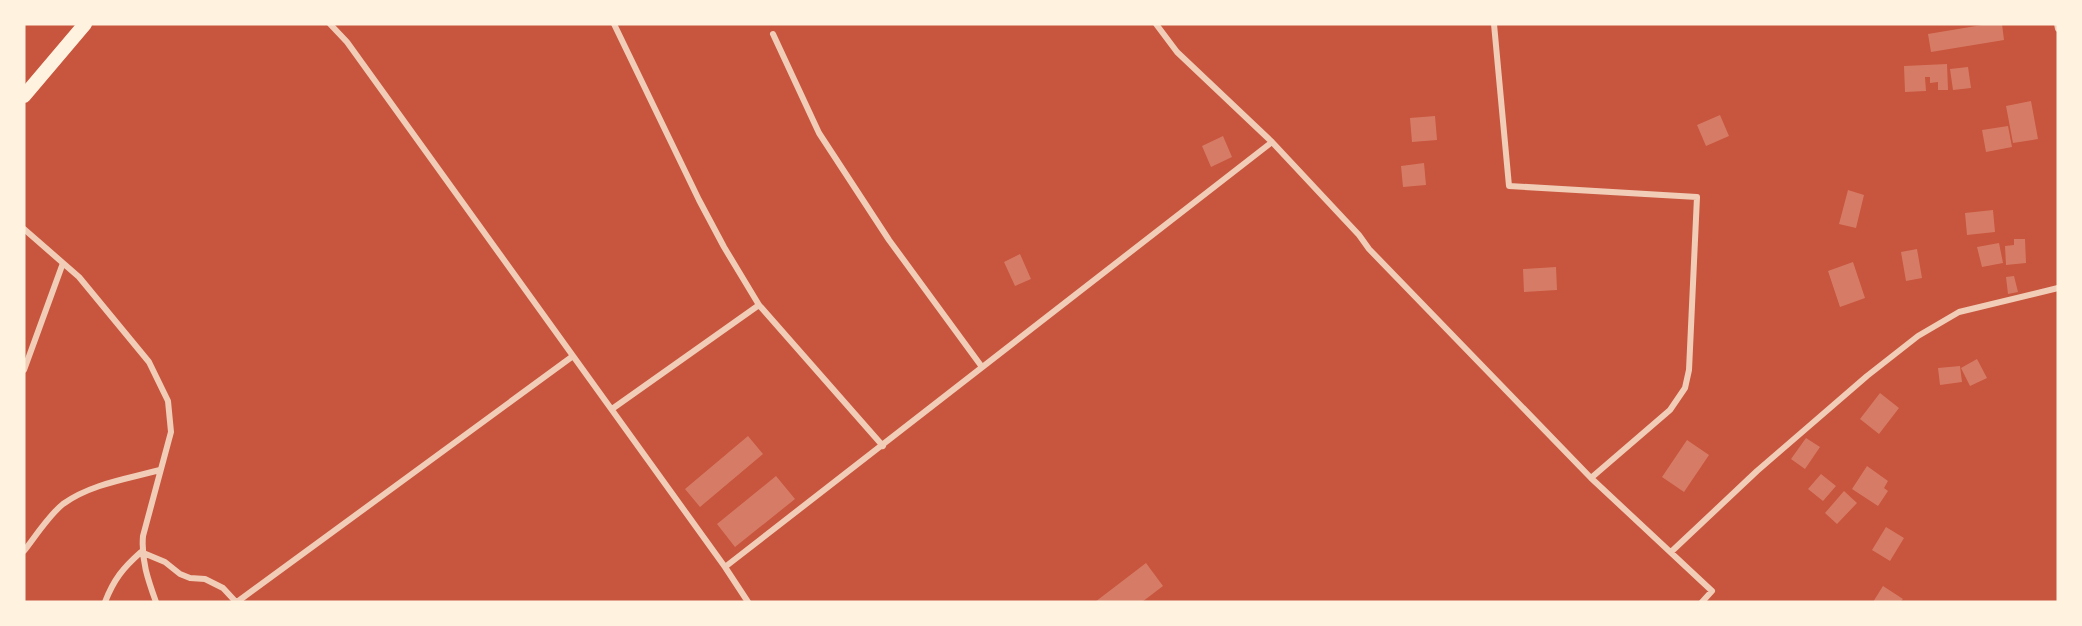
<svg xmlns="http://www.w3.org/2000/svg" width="2082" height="626" viewBox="0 0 2082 626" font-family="'Nunito Sans',sans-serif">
	<rect width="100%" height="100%" fill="#c8553d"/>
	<!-- building -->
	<path fill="#d67c66" d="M 1988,24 L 2002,24 L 2004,40 L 1931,52 L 1928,34 Z
		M 1947,64 L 1948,90 L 1938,90 L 1938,82 L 1930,83 L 1930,77 L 1925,77 L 1926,91 L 1905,92 L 1904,66 Z
		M 1968,67 L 1971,88 L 1953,90 L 1950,69 Z
		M 2031,101 L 2038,139 L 2013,143 L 2006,106 Z
		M 1720,115 L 1729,136 L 1706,146 L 1697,125 Z
		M 1435,116 L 1437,140 L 1412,142 L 1410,118 Z
		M 2008,126 L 2012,147 L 1986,152 L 1982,130 Z
		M 1223,136 L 1232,157 L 1211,167 L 1202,146 Z
		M 1424,163 L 1426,185 L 1403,187 L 1401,166 Z
		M 1848,190 L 1864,195 L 1856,228 L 1839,224 Z
		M 1993,210 L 1995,232 L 1967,235 L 1965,213 Z
		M 2014,239 L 2025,239 L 2026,263 L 2006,265 L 2005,246 L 2014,245 Z
		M 1999,243 L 2003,263 L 1982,267 L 1977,247 Z
		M 1917,249 L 1922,278 L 1906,281 L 1901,252 Z
		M 1020,254 L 1031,279 L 1015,286 L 1004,262 Z
		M 1853,262 L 1865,298 L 1840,307 L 1828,271 Z
		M 1556,267 L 1557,290 L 1524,292 L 1523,269 Z
		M 2014,276 L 2018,292 L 2008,294 L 2006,277 Z
		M 1977,359 L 1987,378 L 1970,386 L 1961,368 Z
		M 1960,366 L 1962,382 L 1940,385 L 1938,368 Z
		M 1880,393 L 1899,408 L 1879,434 L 1860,419 Z
		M 748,436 L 763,454 L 700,507 L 685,489 Z
		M 1806,438 L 1820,447 L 1805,469 L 1791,459 Z
		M 1687,440 L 1709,455 L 1684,492 L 1662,477 Z
		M 1867,466 L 1888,481 L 1884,488 L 1888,491 L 1878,506 L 1852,489 Z
		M 1821,474 L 1836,486 L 1823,501 L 1808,489 Z
		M 776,476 L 795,499 L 735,547 L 717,524 Z
		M 1844,491 L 1857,503 L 1837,524 L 1825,513 Z
		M 1886,527 L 1904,538 L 1890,561 L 1872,550 Z
		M 1146,563 L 1163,586 L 1142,602 L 1095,602 Z
		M 1883,586 L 1903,599 L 1900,602 L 1873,602 Z"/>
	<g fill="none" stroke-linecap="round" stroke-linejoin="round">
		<!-- minor -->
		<path stroke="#f1ccb7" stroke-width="6" d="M 330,24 L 347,42 L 725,567 L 748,602
			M 614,24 L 699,200 L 724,247 L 759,305 L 883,446
			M 1156,24 L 1177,52 L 1272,142 L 1359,235 L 1369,249 L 1591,478 L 1712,591 L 1702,602
			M 1494,24 L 1509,186 L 1697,197 L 1689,370 L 1685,388 L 1670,410 L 1591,478
			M 2057,24 L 2058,29
			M 773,34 L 819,133 L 889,240 L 982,367
			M 24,229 L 79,277 L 149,362 L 168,401 L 171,432 L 143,536 C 141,560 148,580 156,602
			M 24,370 L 63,263
			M 612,409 L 759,305
			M 24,551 C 35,537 49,515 63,504 C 91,484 127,479 160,470
			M 1671,552 L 1757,471 L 1867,376 L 1918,336 L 1959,312 L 2058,288
			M 725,567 L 1272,142
			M 105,602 C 114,579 123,568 141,552 L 165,562 L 180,574 L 190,578 L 205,579 L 223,588 L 236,602
			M 237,602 L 573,356"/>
		<!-- primary -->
		<path stroke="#fff3e0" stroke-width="14" d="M 24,96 L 85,24"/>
	</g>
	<!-- border -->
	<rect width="2082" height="626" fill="none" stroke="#fff3e0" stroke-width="51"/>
</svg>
